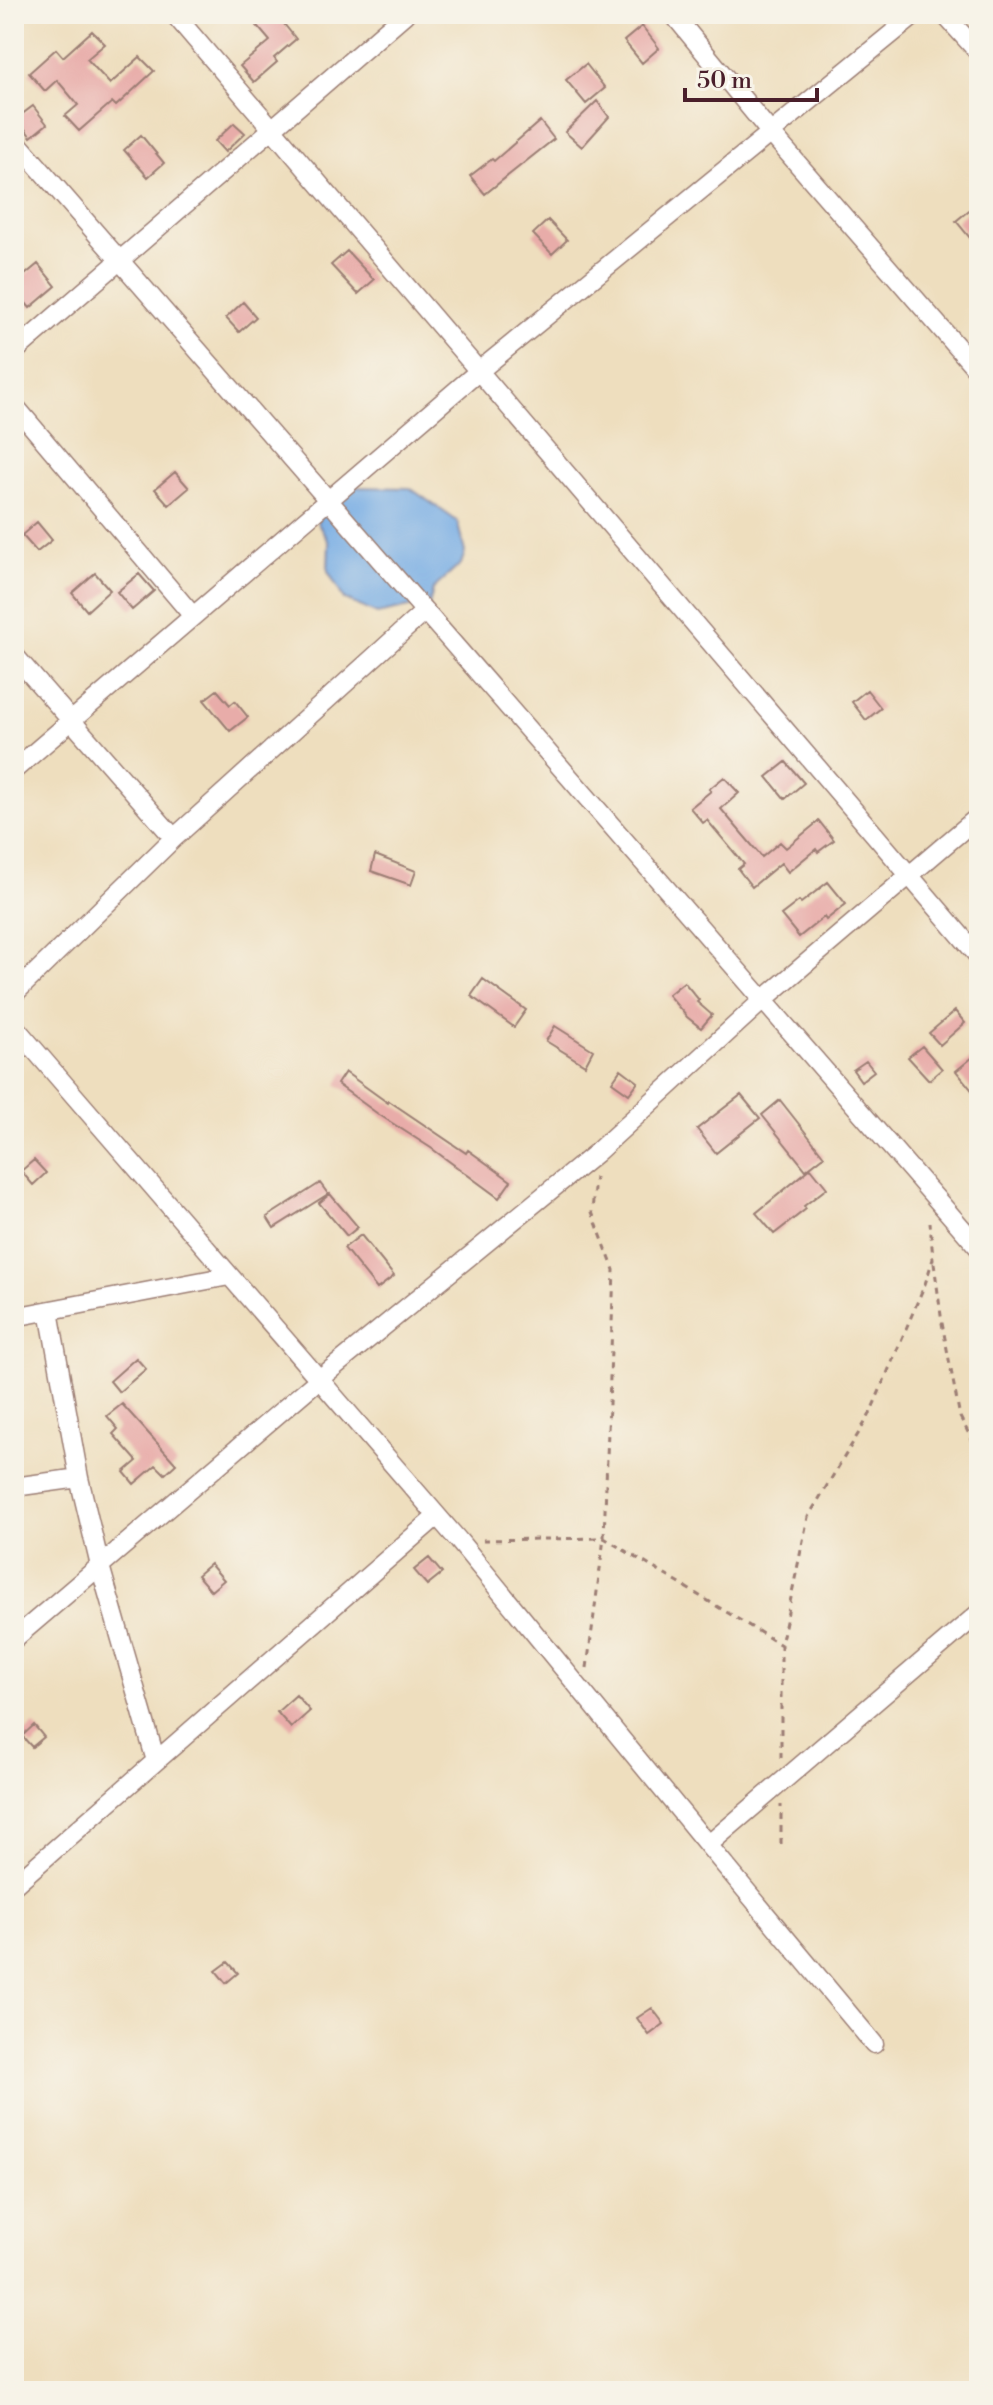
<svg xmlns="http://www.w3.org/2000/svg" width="993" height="2405" viewBox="0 0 993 2405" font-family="'Libre Bodoni',serif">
	<rect width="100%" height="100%" fill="#f7f3e8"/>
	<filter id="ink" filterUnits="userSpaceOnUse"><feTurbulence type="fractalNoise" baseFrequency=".0125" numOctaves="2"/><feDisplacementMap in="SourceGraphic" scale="16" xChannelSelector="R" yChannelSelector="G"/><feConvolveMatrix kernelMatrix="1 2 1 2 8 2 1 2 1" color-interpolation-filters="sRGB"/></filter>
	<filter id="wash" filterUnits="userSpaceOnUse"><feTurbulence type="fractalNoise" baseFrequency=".006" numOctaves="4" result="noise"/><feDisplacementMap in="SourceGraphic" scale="32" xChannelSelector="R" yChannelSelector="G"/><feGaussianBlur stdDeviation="1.8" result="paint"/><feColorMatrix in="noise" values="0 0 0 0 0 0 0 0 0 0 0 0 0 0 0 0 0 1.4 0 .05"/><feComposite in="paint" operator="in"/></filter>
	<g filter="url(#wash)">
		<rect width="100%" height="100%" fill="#eedebe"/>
		<!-- water -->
		<path fill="#76ace4" stroke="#606688" stroke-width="2" d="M 354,487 L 410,488 L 457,521 L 465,552 L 461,564 L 433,589 L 429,606 L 419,605 L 377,614 L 344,599 L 328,571 L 329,543 L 317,522 L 329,502 Z"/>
		<g id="blocks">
			<!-- building -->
			<path fill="#e8aca9" d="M 247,14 L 276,14 L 296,39 L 274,58 L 277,62 L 254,82 L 240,66 L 270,41 Z
				M 642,26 L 659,48 L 642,63 L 624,41 Z
				M 92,31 L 105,44 L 87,59 L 110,84 L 140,57 L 154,71 L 116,106 L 112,102 L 79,131 L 65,116 L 78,105 L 57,80 L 45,91 L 29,73 L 56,49 L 63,57 Z
				M 586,64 L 605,88 L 586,104 L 566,80 Z
				M 597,101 L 609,117 L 582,147 L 565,132 Z
				M 33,106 L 47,124 L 31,137 L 17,118 Z
				M 540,121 L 554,139 L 485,194 L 470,176 L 492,159 L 494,161 Z
				M 234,123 L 245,133 L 225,152 L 215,141 Z
				M 141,135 L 164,163 L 148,177 L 124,150 Z
				M 979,202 L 979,249 L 956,221 Z
				M 548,220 L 567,240 L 552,254 L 533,234 Z
				M 347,251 L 374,280 L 358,294 L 331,265 Z
				M 38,264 L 56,286 L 30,308 L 14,289 L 14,284 Z
				M 243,302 L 256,317 L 239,332 L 226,318 Z
				M 175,472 L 189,488 L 169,505 L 155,489 Z
				M 37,522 L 52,540 L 37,552 L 22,535 Z
				M 95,573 L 110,590 L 87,611 L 72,593 Z
				M 139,574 L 154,591 L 132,610 L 117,592 Z
				M 217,690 L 230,705 L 235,701 L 248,717 L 230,731 L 204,700 Z
				M 867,690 L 881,708 L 866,720 L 852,702 Z
				M 786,762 L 804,783 L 785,799 L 767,777 Z
				M 724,777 L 739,793 L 721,809 L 762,857 L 780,842 L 786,848 L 819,821 L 834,840 L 818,852 L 816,849 L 788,872 L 781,863 L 752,887 L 738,869 L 744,864 L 707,820 L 703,823 L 690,808 L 711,791 L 709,789 Z
				M 375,855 L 416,871 L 411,885 L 371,871 Z
				M 828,882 L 846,904 L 826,920 L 824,917 L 799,937 L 781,915 L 799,901 L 801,903 Z
				M 483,979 L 526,1010 L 514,1027 L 471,996 Z
				M 684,982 L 699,1000 L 697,1002 L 712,1015 L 701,1028 L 687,1017 L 668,995 Z
				M 955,1011 L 965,1023 L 940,1045 L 929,1033 Z
				M 555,1026 L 593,1050 L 585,1065 L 546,1041 Z
				M 922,1046 L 942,1069 L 929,1080 L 908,1057 Z
				M 979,1052 L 979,1099 L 956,1071 Z
				M 866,1061 L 874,1071 L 861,1081 L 853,1070 Z
				M 621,1069 L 638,1082 L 629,1094 L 612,1082 Z
				M 345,1072 L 388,1103 L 389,1101 L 466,1153 L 468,1150 L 511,1181 L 499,1198 L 431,1148 L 378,1114 L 337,1084 Z
				M 741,1095 L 760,1118 L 716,1153 L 697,1129 Z
				M 780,1100 L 824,1156 L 806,1170 L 762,1115 Z
				M 34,1160 L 46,1173 L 33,1185 L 21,1171 Z
				M 811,1168 L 827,1188 L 804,1206 L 806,1209 L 774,1234 L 756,1213 Z
				M 320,1183 L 328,1194 L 274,1228 L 267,1217 Z
				M 330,1194 L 358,1227 L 347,1236 L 319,1203 Z
				M 361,1235 L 394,1276 L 377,1289 L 344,1248 Z
				M 136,1358 L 146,1369 L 119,1392 L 110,1381 Z
				M 122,1404 L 176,1464 L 165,1474 L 156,1465 L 134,1484 L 124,1472 L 137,1461 L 113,1434 L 118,1429 L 107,1416 Z
				M 429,1558 L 442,1573 L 427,1585 L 414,1570 Z
				M 210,1564 L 224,1580 L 211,1591 L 197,1575 Z
				M 296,1695 L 310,1711 L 291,1728 L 277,1712 Z
				M 34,1725 L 44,1737 L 32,1747 L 22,1736 Z
				M 228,1962 L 238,1973 L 226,1983 L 216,1971 Z
				M 652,2008 L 664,2024 L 649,2035 L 637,2018 Z"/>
		</g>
	</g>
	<g filter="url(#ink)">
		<use href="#blocks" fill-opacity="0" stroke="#9c7e74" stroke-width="2"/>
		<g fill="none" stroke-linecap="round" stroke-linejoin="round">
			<defs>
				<path id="minor" d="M 174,14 L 979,957
					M 673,14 L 770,132 L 979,372
					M 944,14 L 979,53
					M 14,139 L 979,1248
					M 14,352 L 405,14
					M 14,405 L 193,616
					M 14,655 L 174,838
					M 14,770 L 479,371 L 916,14
					M 14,994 L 174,838 L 425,611
					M 14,1026 L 459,1541 L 708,1845 L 874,2044
					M 49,1311 L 79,1478 L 100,1566 L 156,1761
					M 14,1317 L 229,1276
					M 14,1487 L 79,1478
					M 14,1639 L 318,1380 L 596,1153 L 763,1000 L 979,816
					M 708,1845 L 979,1613
					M 14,1885 L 437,1516"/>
			</defs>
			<!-- minor casing -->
			<use href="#minor" stroke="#9c7e74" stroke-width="21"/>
			<!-- path -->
			<path stroke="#9c7e74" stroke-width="3" stroke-dasharray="6 6" stroke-linecap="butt" d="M 934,1263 L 942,1323 L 960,1417 L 979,1453
				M 483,1540 L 604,1538 L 781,1645
				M 587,1668 L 604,1538 L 614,1270 L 592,1212 L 595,1177
				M 781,1758 L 781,1645 L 808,1517 L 869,1416 L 925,1284 L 933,1259 L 930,1222
				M 781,1844 L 781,1805"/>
			<!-- minor -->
			<use href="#minor" stroke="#fff" stroke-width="18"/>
		</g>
	</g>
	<!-- margin -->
	<rect width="993" height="2405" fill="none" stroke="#f7f3e8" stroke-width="48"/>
	<!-- scale -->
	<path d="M685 88v12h132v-12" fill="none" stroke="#4a1f2b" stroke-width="4"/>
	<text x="697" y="88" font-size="24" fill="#4a1f2b" stroke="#f7f3e8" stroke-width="6" paint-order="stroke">50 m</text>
</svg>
